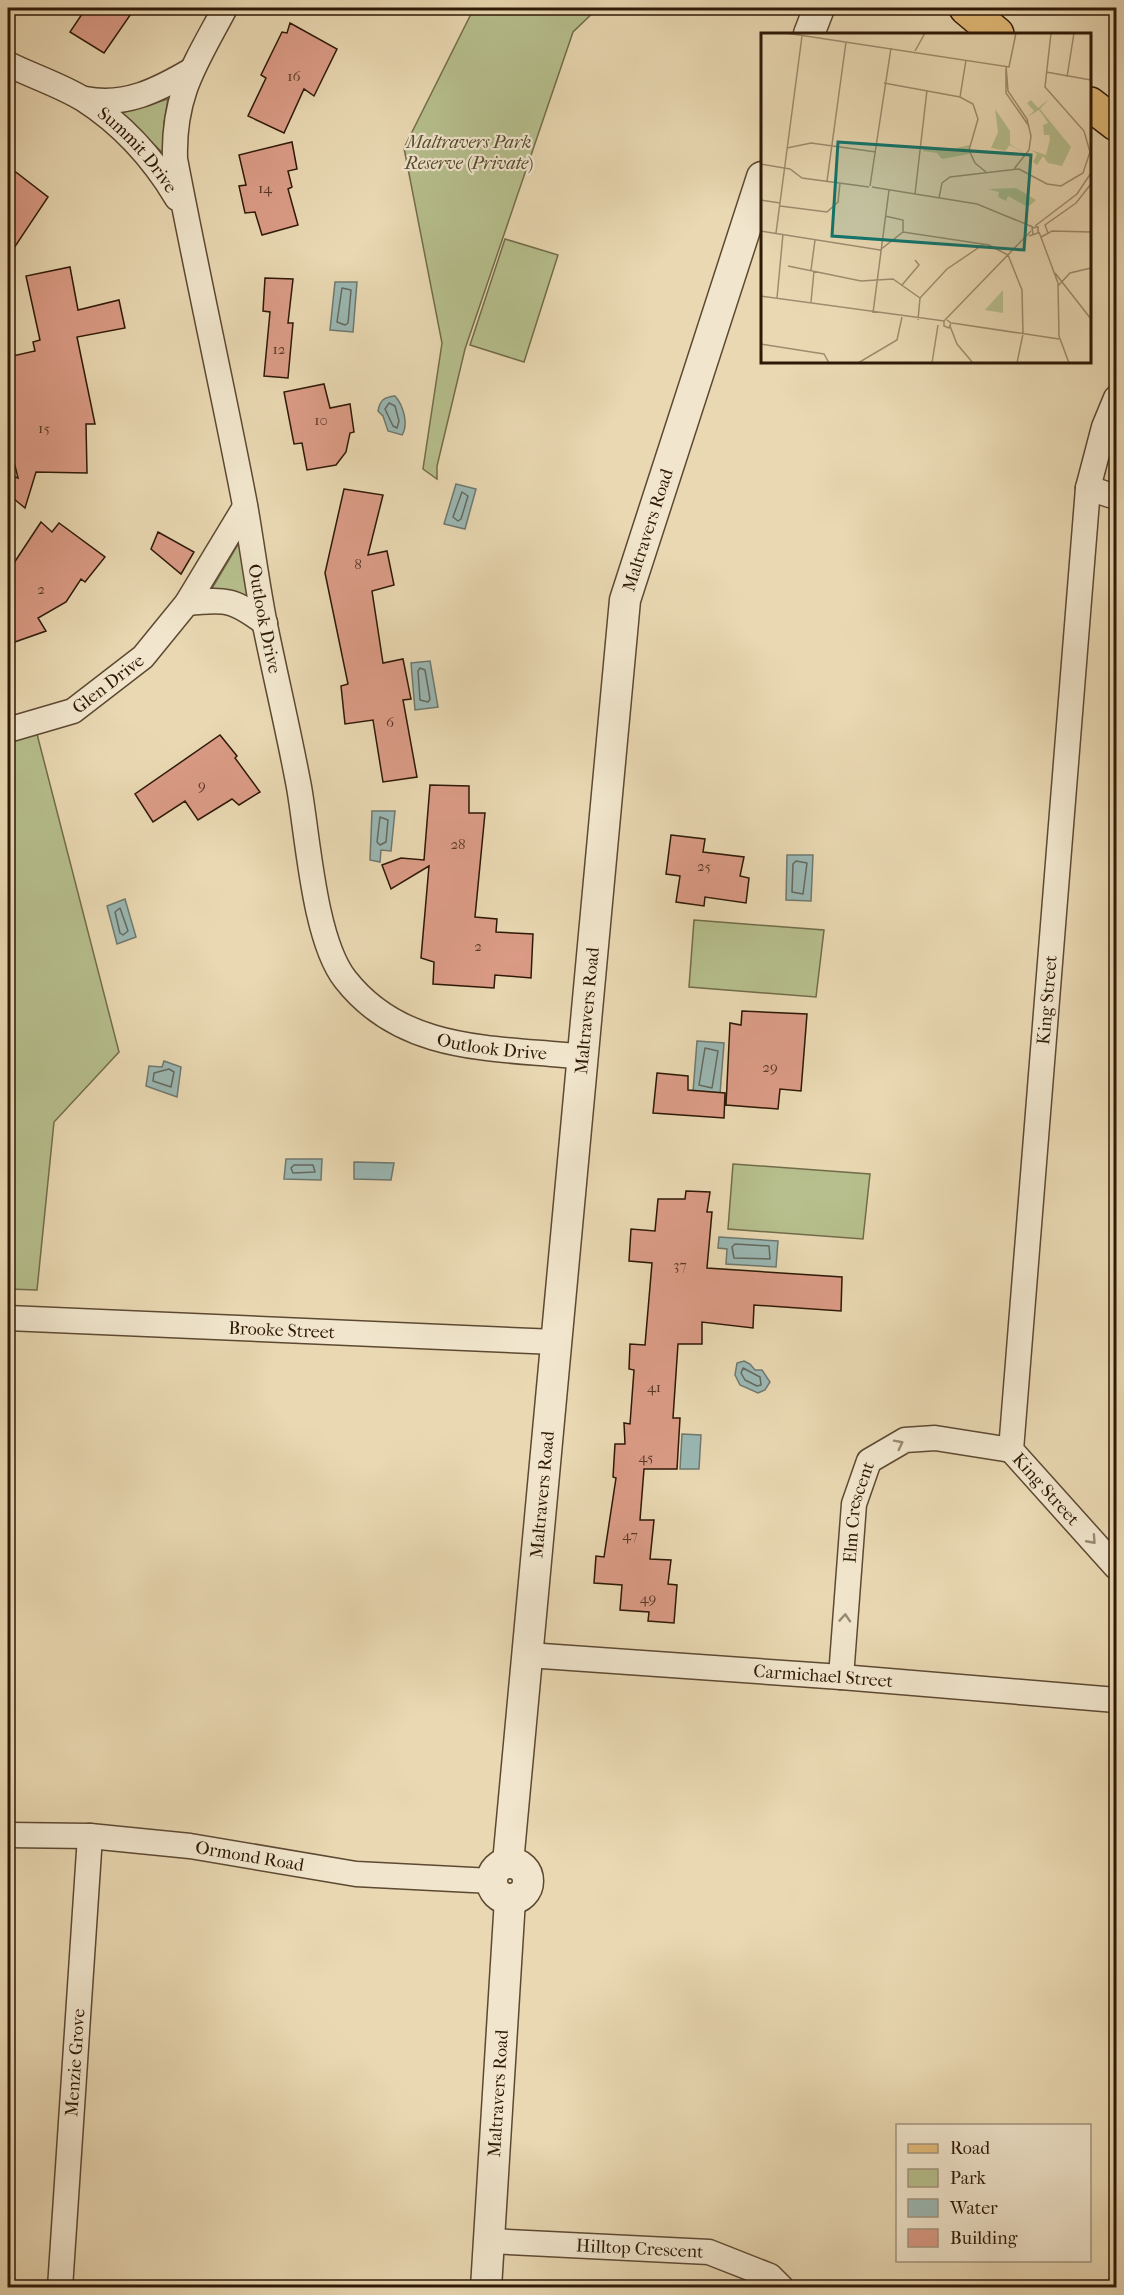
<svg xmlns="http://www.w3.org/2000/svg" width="1124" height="2295" viewBox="0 0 1124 2295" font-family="'IM FELL French Canon',serif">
	<rect width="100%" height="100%" fill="#e9d8b2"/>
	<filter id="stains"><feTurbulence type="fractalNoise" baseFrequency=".00333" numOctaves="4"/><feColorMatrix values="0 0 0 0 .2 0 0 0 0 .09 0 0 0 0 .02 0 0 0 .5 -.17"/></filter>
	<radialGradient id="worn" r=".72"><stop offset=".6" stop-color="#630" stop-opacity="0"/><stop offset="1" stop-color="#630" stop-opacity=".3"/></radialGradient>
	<!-- green -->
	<path fill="#b6bf8d" stroke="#726c4a" stroke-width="1.5" d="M 474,8 L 598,8 L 573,32 L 465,349 L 437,466 L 437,479 L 423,469 L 442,343 L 404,148 Z
		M 168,99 L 164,123 L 165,155 L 121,113 Z
		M 505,239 L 558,255 L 524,362 L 470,345 Z
		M 240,541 L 252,598 L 229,590 L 211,590 Z
		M 37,734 L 119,1052 L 54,1122 L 37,1290 L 8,1289 L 8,741 Z
		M 694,920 L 824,930 L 816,997 L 689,987 Z
		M 733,1164 L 870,1174 L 863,1239 L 728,1229 Z"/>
	<!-- water -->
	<path fill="#9ab8b4" stroke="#6f786f" stroke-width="1.5" d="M 335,282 L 357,282 L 353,332 L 330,330 Z
		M 395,396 C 403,405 409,424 402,435 L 388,431 L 383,416 L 378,411 C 380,400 384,397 395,396 Z
		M 456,484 L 476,489 L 465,529 L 444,524 Z
		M 430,661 L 438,707 L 415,710 L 411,663 Z
		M 372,811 L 395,811 L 391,851 L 381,850 L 380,862 L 370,860 Z
		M 787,855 L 813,855 L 811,901 L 786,900 Z
		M 125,899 L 136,937 L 117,944 L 107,906 Z
		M 697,1041 L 724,1043 L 720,1094 L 693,1092 Z
		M 164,1061 L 181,1067 L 177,1097 L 146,1086 L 149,1066 L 162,1067 Z
		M 286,1159 L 322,1159 L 321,1180 L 284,1179 Z
		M 354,1162 L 394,1163 L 391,1180 L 354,1179 Z
		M 719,1237 L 778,1241 L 776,1267 L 726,1264 L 727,1249 L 718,1248 Z
		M 744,1361 L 750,1364 L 755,1370 L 762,1370 L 770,1382 L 765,1390 L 758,1393 L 740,1385 L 735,1375 L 737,1363 Z
		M 682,1434 L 701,1435 L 699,1469 L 680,1469 Z"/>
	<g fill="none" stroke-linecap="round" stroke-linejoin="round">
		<!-- shore -->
		<path stroke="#64685e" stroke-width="1.5" d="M 342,288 L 351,290 L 348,323 L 345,325 L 337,322 Z
			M 389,403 L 395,406 L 399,421 L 397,428 L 393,426 L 385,409 Z
			M 462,492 L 468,496 L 461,519 L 458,521 L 453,517 Z
			M 420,668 L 425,670 L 430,699 L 428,702 L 420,700 L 418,671 Z
			M 380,817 L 388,820 L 386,842 L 380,845 L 377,842 Z
			M 796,861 L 807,863 L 803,894 L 792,892 L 793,864 Z
			M 120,908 L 128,931 L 123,935 L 120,933 L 115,912 Z
			M 705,1048 L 718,1051 L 712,1088 L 699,1085 Z
			M 169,1069 L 174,1072 L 171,1087 L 153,1081 L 154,1073 Z
			M 294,1165 L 313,1165 L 315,1172 L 293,1173 L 291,1168 Z
			M 735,1244 L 769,1246 L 770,1259 L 734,1258 L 732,1247 Z
			M 743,1368 L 760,1377 L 761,1385 L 757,1386 L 745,1380 L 741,1373 Z"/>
	</g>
	<!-- building -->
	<path fill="#db9b86" stroke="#2e1907" stroke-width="1.5" d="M 86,8 L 135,8 L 104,53 L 70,32 Z
		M 290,23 L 337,49 L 314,96 L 304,89 L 284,133 L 248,116 L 266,78 L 261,75 L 282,32 L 287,33 Z
		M 292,142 L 297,169 L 288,171 L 292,187 L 288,189 L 298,225 L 262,235 L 255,212 L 245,213 L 239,186 L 246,185 L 239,155 Z
		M 8,166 L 48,197 L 8,257 Z
		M 70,267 L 78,310 L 119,300 L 125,328 L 77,337 L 95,424 L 86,424 L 87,473 L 36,472 L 25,508 L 8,494 L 8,474 L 18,478 L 8,437 L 8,357 L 35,351 L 33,342 L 40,340 L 26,276 Z
		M 265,278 L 293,279 L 288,323 L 293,323 L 288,378 L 264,376 L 270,312 L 263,311 Z
		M 324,384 L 330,408 L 350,404 L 354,432 L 350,433 L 346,452 L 336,465 L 307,470 L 302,443 L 294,444 L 284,392 Z
		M 344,489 L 383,495 L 368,555 L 387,551 L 394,585 L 372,591 L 383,663 L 403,659 L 411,699 L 403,700 L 417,777 L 383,782 L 373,720 L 345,724 L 341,686 L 348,684 L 325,573 Z
		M 41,522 L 52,532 L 59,523 L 105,557 L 85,582 L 81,579 L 66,602 L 38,618 L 46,631 L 12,643 L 8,632 L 8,572 Z
		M 158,532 L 194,552 L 181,574 L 151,549 Z
		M 220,735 L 237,756 L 235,758 L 260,792 L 239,805 L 232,799 L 198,820 L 185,801 L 153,822 L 135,794 Z
		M 430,785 L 469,786 L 469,813 L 485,813 L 475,917 L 497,919 L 496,932 L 533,934 L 531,978 L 495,975 L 494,988 L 433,984 L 434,962 L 421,958 L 429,866 L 391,889 L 382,865 L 401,858 L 424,860 Z
		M 671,835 L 705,839 L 703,852 L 744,857 L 740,876 L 749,878 L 746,903 L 705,897 L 704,906 L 676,902 L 680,876 L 666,874 Z
		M 742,1011 L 807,1014 L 801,1091 L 780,1089 L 778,1109 L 726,1105 L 730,1023 L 741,1025 Z
		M 657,1073 L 688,1076 L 688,1090 L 725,1093 L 724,1118 L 653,1113 Z
		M 686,1191 L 710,1192 L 707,1212 L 712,1212 L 707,1268 L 842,1277 L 841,1311 L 754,1305 L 753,1328 L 702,1322 L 702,1344 L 678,1344 L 673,1418 L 680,1418 L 677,1469 L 644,1469 L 640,1520 L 654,1520 L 650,1559 L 671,1560 L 668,1584 L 677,1585 L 674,1623 L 648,1621 L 649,1612 L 620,1610 L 622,1585 L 594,1583 L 596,1556 L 604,1557 L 616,1478 L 613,1477 L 615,1444 L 625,1444 L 624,1423 L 630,1424 L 634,1370 L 629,1369 L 630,1344 L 645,1345 L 652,1263 L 629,1261 L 631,1229 L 655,1231 L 658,1199 L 685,1199 Z"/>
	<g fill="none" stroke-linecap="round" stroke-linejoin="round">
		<defs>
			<g id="minor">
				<path id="s1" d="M 225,8 C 196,63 173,94 175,159 C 197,275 223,390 245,505 C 252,545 257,585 265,625 C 276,679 289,733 299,787 C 308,838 314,939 345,979 C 404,1055 498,1047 583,1057"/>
				<path id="s2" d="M 8,64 C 32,76 60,85 83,99 C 122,124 153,158 177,198"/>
				<path d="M 85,99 C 125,107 158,90 192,70"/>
				<path id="s3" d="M 1116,398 L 1104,427 L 1088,488 L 1011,1450 L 1116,1567"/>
				<path d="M 1088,488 L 1116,497"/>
				<path d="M 187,603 C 226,599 233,599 265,623"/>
				<path id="s4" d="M 8,730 L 73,711 L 143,657 L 187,603 L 245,507"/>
				<path id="s5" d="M 8,1318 L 556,1342"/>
				<path id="s6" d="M 528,1655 L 841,1677 L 1116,1700"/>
				<path id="s7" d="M 841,1677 L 854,1504 L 869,1461 L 905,1440 L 935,1438 L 1011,1450"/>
				<path id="s8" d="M 8,1835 L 90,1836 L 190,1846 L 356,1874 L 492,1881"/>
				<path id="s9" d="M 490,2241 L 709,2252 L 770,2276 L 782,2288"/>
				<path id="s10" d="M 60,2288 L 90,1836"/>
			</g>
			<g id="tertiary">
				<path d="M 809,34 L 819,8"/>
				<circle cx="510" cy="1881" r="18"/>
				<path id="s11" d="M 508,1863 L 625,600 L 762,177"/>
				<path id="s12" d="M 486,2288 L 510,1899"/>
			</g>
			<path id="primary" d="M 966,8 L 997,34
				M 1090,104 L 1116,124"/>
		</defs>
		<!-- minor casing -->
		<use href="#minor" stroke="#5d4932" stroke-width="27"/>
		<!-- tertiary casing -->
		<use href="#tertiary" stroke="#5d4932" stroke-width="33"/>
		<!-- primary casing -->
		<use href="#primary" stroke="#2e1907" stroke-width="36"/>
		<!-- minor -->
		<use href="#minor" stroke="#f1e6cd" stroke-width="24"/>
		<!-- tertiary -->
		<use href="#tertiary" stroke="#f1e6cd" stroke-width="30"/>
		<!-- primary -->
		<use href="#primary" stroke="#e4bc79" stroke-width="33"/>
	</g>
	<!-- one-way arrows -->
	<defs><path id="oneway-chevron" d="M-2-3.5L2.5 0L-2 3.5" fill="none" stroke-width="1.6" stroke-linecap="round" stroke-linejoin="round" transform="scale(1.5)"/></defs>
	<g stroke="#998a74">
		<use href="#oneway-chevron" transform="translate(899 1444) rotate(-27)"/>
		<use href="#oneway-chevron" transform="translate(1092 1540) rotate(48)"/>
		<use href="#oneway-chevron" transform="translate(845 1618) rotate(-86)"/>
	</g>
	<g text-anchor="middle" stroke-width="4.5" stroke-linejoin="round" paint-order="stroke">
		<!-- number labels -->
		<g font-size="15" fill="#593a27">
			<text x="294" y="81">16</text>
			<text x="265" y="193">14</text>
			<text x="279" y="354">12</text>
			<text x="321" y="425">10</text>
			<text x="44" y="433">15</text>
			<text x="358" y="569">8</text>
			<text x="41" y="594">2</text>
			<text x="390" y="727">6</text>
			<text x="202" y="790">9</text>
			<text x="458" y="849">28</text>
			<text x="704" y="871">25</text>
			<text x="478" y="951">2</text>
			<text x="770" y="1072">29</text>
			<text x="680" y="1270">37</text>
			<text x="654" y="1392">41</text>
			<text x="646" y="1462">45</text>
			<text x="630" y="1540">47</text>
			<text x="648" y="1603">49</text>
		</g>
		<!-- park labels -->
		<g font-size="18" font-style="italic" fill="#574b2f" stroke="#f1e6cd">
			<text x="469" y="148">Maltravers Park<tspan x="469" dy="21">Reserve (Private)</tspan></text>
		</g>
		<!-- street labels -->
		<g font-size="18" fill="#2e1907" stroke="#f1e6cd">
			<text dy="6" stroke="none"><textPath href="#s2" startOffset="158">Summit Drive</textPath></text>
			<text dy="6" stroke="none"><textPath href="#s11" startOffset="1342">Maltravers Road</textPath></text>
			<text dy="6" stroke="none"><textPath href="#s1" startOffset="630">Outlook Drive</textPath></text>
			<text dy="6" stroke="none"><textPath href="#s4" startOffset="112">Glen Drive</textPath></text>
			<text transform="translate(1047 1000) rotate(-85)" y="6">King Street</text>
			<text dy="6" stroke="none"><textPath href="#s11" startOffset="856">Maltravers Road</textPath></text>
			<text dy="6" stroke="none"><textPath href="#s1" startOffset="1168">Outlook Drive</textPath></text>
			<text dy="6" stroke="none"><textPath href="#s5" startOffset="274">Brooke Street</textPath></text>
			<text dy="6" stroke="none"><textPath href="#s3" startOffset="1112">King Street</textPath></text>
			<text dy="6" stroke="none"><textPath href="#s11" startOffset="370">Maltravers Road</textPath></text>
			<text dy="6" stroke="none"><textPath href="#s7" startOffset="166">Elm Crescent</textPath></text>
			<text dy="6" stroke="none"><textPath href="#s6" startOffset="296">Carmichael Street</textPath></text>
			<text dy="6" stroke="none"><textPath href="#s8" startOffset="243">Ormond Road</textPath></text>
			<text dy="6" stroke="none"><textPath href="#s10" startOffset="226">Menzie Grove</textPath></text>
			<text dy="6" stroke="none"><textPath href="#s12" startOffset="195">Maltravers Road</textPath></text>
			<text dy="6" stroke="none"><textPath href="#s9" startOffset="150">Hilltop Crescent</textPath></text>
		</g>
	</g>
	<!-- overview -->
	<g transform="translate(761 33)">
		<rect width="330" height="330" fill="#e9d8b2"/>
		<path d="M 288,66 L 279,76 L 310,114 L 301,133 L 287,130 L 282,123 L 276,132 L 272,129 L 276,121 L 270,117 L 285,122 L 289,106 L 288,102 L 283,102 L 282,92 L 287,90 L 278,77 L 266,84 L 273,78 L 266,70 L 270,67 L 277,75 ZM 234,76 L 249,98 L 249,111 L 263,120 L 249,112 L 244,118 L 230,115 L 237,99 ZM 208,112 L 208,121 L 181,126 L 176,120 L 162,118 L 162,113 L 188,117 ZM 255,155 L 275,167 L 267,174 L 247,163 L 245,168 L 237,164 L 238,159 L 227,156 ZM 242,257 L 242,280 L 224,277 Z" fill="#b6bf8d"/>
		<path fill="none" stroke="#9e8c6e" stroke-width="1.5" d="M 25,0 L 248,34 L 255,0M 154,18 L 164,0M 245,33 L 247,58 L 266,86 L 270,103 L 268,117 L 253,136M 245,36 L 245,60 L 268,93M 285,39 L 330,47M 306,44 L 313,0M 123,50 L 199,64 L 212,71 L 217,86 L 208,117 L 214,130 L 225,139M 199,64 L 205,27M 26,115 L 50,110 L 115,119M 0,131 L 29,136 L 41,145 L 108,154M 66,148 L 85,9M 109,153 L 130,15M 111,154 L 216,171 L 272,194M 154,161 L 166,57M 178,165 L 181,150 L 189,144 L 258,136 L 286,151 L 300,153 L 322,140 L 329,119 L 323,98 L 284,54 L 290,0M 0,167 L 19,170M 19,173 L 66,179 L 77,169 L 79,150M 124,183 L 142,187 L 142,199M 274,193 L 316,161 L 330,140M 0,198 L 119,217 L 142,199 L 228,212 L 247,222 L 261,257 L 262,301 L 256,330M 278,199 L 297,250 L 298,303 L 308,330M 15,200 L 41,3M 287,200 L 284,192 L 315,170 L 330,151M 268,203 L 277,200 L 277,194 L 271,195 L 272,201M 280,204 L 291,198 L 330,199M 27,233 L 100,248 L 132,246 L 159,265M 50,237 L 54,207M 294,240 L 330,286M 141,252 L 158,232 L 154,227M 297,253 L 309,240 L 330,235M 0,263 L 183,288 L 270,198M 16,265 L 22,201M 50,269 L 53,238M 112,280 L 128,157M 157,287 L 159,265 L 186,236 L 223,211M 183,288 L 183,293 L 188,295 L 190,290 L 186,287M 191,290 L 298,306M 189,293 L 196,311 L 212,330M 0,311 L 63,321 L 68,330M 97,330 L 136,307 L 141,284M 171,330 L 177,292"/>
		<path fill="#0f766e" fill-opacity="0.15" stroke="#0f766e" stroke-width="3" d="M 77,109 L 270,122 L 263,217 L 71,203 Z"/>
		<rect width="330" height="330" fill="none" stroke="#2e1907" stroke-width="3"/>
	</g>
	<!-- margin -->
	<rect width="1124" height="2295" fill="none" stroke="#e9d8b2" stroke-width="30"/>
	<rect x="9" y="9" width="1106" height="2277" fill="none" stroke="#2e1907" stroke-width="3"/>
	<rect x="15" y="15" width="1094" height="2265" fill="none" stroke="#2e1907" stroke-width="1.5"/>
	<!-- legend -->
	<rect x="896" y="2124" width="195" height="138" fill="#f1e6cd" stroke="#a3947e" stroke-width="1.5"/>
	<rect x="908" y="2144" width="30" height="9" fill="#e4bc79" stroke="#a3947e" stroke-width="1.5"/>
	<text x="950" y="2154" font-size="18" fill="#2e1907">Road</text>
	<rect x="908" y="2169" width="30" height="18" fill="#b6bf8d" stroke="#a3947e" stroke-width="1.5"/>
	<text x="950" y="2184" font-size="18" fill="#2e1907">Park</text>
	<rect x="908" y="2199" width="30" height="18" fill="#9ab8b4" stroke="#a3947e" stroke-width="1.5"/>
	<text x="950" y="2214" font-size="18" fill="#2e1907">Water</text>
	<rect x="908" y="2229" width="30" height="18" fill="#db9b86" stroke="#a3947e" stroke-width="1.5"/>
	<text x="950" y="2244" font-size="18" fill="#2e1907">Building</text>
	<rect width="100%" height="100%" filter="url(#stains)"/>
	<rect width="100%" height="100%" fill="url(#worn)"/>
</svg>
